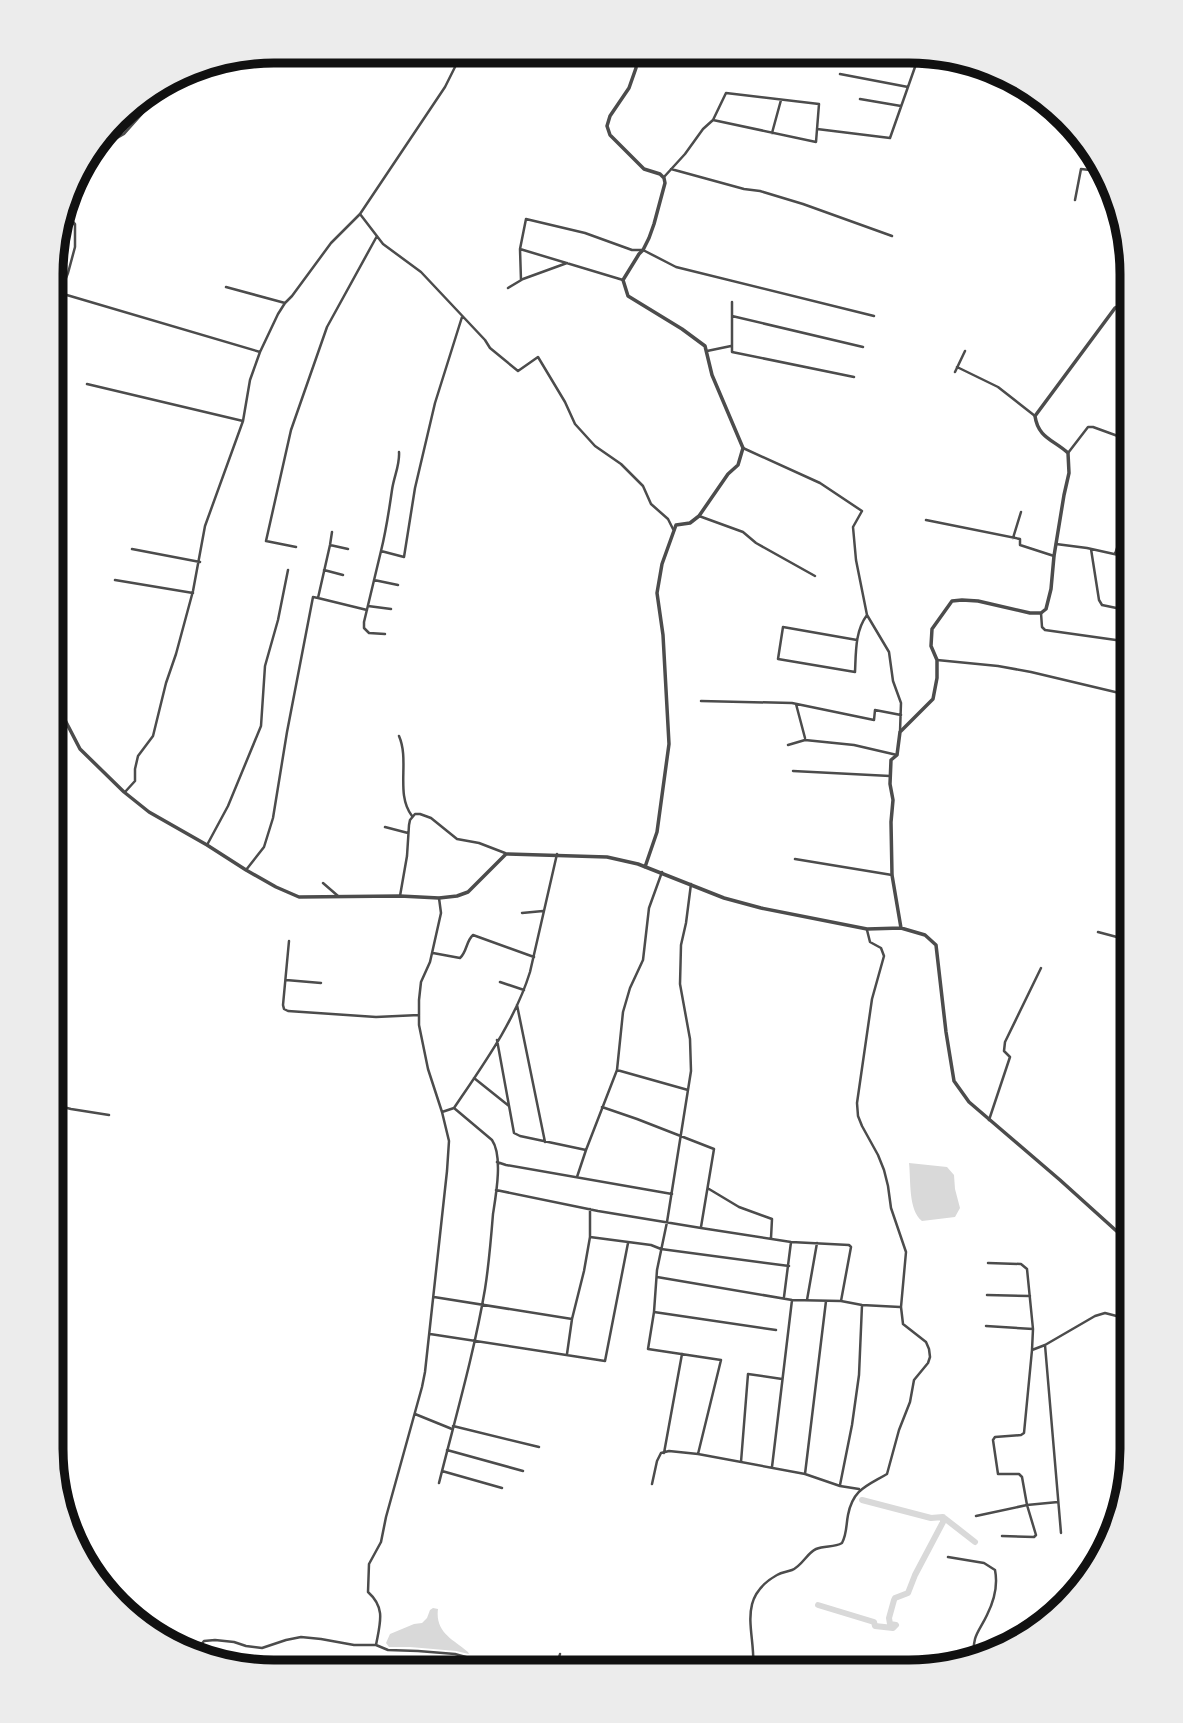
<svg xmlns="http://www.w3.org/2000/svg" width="1183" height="1723" viewBox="0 0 1183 1723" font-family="Helvetica,sans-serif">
	<rect width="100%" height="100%" fill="#fff"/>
	<!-- water -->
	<path fill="#d9d9d9" d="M 909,1163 L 947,1167 L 954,1175 L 955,1189 L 960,1208 L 955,1217 L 922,1221 C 908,1210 911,1180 909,1163 Z
		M 433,1608 L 438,1609 C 435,1632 452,1639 468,1652 L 469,1654 L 456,1651 L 410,1647 L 389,1647 L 386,1643 L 390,1634 L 414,1624 L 422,1623 L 427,1618 L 430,1610 Z"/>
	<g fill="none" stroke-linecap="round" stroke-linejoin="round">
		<!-- canal -->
		<path stroke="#d9d9d9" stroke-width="6" d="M 862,1500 L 931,1518 L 943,1517 L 975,1542
			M 818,1605 L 874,1622 L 875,1626 L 893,1628 L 896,1625 L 890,1624 L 889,1618 L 894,1600 L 895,1598 L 908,1593 L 915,1575 L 943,1522 L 943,1517"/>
		<!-- minor -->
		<path stroke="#4c4c4c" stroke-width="2.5" d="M 840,74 L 908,87
			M 860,99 L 901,106
			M 817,129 L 890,138 L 915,67
			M 1068,132 L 1075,134
			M 772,133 L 781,100
			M 99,140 L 117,138 L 124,134 L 149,106 L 155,90
			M 671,169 L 744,189 L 760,191 L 803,204 L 892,236
			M 664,177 L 685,154 L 703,129 L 713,120 L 726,93 L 819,104 L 816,142 L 713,120
			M 1075,200 L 1081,169 L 1099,171 L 1102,167
			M 360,214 L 383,244 L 421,272 L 485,340 L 490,348 L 518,371 L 538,357 L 565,402 L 575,424 L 595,446 L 621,464 L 643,486 L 651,504 L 668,519 L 673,529
			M 60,223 L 74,224
			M 520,249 L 521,280
			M 623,280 L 520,249 L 526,219 L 585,233 L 632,250 L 643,250 L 676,267 L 874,316
			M 226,287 L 285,303
			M 508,288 L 523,279 L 567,263
			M 60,293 L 260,352
			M 732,302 L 732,352 L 854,377
			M 53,304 L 60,293 L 68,273 L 75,247 L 75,224 L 64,211
			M 732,316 L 863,347
			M 707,351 L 731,346
			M 957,367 L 998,387 L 1035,416
			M 955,372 L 965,351
			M 87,384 L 243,421
			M 743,448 L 820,483 L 862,511 L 853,527 L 856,560 L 867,615 L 889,652 L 893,681 L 901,703 L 900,732
			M 1068,453 L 1088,427 L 1093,427 L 1126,439 L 1132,433
			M 699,516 L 743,532 L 756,543 L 815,576
			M 926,520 L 1020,539 L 1020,545 L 1054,556
			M 332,532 L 330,545 L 318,598 L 367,610
			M 1013,538 L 1021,512
			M 1056,544 L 1087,548 L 1132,558
			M 330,545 L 348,549
			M 296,547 L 266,541 L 291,430 L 327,327 L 377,236
			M 132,549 L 200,562
			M 1091,549 L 1099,600 L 1102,605 L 1126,610
			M 381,551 C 386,531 389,511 392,490 C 394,476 400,465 399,452
			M 1115,554 L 1131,508
			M 324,570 L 343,575
			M 115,580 L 193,593
			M 374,580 L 398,585
			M 368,606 L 391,609
			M 1041,613 L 1042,627 L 1045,630 L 1123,641 L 1129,643 C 1134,650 1128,658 1132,664
			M 385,634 L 369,633 L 364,628 L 364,622 L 381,551 L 404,557 L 415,488 L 435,403 L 462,317
			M 857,640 L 783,627 L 778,659 L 855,672 C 856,652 855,631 867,615
			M 937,660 L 998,666 L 1031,672 L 1132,696
			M 701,701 L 792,703 L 874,720 L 875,710 L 901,715
			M 796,704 L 805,738
			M 399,736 C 410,761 395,794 412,816
			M 788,745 L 805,740 L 854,745 L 897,755
			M 793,771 L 890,776
			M 125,792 L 135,781 L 135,769 L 138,756 L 153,736 L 166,683 L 176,654 L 193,591 L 205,526 L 243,421 L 250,380 L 260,352 L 278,314 L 285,303 L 292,296 L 331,243 L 360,214 L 445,87 L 463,51
			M 385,827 L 408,833
			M 207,845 L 228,806 L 261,726 L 265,666 L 278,620 L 288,570
			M 795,859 L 892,875
			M 246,870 L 264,847 L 273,818 L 287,732 L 313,597 L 318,598
			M 323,883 L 338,896
			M 691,884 L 686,923 L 681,945 L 680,984 L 690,1039 L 691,1071 L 667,1222 L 657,1270 L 654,1312 L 648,1349 L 721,1360 L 698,1454
			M 400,896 L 407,856 L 409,825 L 410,820 L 415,814 L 420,814 L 431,818 L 457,839 L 479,843 L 505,853
			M 522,913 L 543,911
			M 1098,932 L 1132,941
			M 289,941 L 283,1005 L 284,1009 L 288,1011 L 376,1017 L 419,1015
			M 433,953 L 460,958 C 467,952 466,941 473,935 L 534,957
			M 286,980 L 321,983
			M 500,982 L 524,990
			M 517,1005 L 545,1142
			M 497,1040 L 514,1133 L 520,1136 L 586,1150
			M 617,1070 L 688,1090
			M 474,1078 L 509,1106
			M 51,1104 L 71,1109 L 109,1115
			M 602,1107 L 637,1119 L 714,1149 L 701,1227
			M 454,1108 C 483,1065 515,1021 530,972 L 557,854
			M 442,1112 L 449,1141 L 447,1171 L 425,1372 L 422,1387 L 386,1517 L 381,1542 L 369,1564 L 368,1592 C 386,1608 380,1623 376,1645 L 388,1650 L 418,1651 L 455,1654 L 473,1659 L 492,1671
			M 989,1120 L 1010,1057 L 1004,1051 L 1005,1042 L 1041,968
			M 497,1162 L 506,1165 L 672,1194
			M 577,1177 L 586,1150 L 617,1070 L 623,1012 L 630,988 L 643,960 L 649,908 L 662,872
			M 709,1189 L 739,1207 L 772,1219 L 771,1238
			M 496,1190 L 598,1211 L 701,1228 L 791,1242 L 849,1245 L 851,1247 L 841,1301
			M 590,1237 L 651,1245 L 661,1249 L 789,1266
			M 988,1263 L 1021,1264 L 1027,1269 L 1033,1329 L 1032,1350 L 1045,1345
			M 657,1277 L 792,1300 L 841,1301 L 862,1305 L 900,1307
			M 987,1295 L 1030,1296
			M 434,1297 L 572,1319
			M 784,1297 L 791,1242
			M 807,1300 L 817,1243
			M 654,1312 L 776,1330
			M 986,1326 L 1033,1329
			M 430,1334 L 605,1361 L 628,1243
			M 1132,1347 L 1128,1319 L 1132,1306
			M 567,1354 L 572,1319 L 584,1271 L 590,1237 L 590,1209
			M 415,1414 L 452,1429
			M 1132,1421 L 1129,1396 L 1132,1350
			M 453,1426 L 539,1447
			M 447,1450 L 523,1471
			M 664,1453 L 682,1354
			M 741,1462 L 748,1374 L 782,1379
			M 772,1467 L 792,1300
			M 442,1471 L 502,1488
			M 805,1474 L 826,1301
			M 439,1483 C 455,1419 474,1354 485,1289 C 489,1264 491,1239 493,1214 C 496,1195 503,1156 492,1140 L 454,1108 L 442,1112 L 428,1069 L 419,1025 L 419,1000 L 421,982 L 430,962 L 441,913 L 439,898
			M 652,1484 L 657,1461 L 661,1453 L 669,1451 L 698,1454 L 805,1474 L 840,1486 L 859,1489
			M 840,1485 L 852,1425 L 859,1375 L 862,1305
			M 976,1516 L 1027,1505 L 1058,1502
			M 1061,1533 L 1045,1345 L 1095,1316 L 1105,1313 L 1132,1320
			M 1002,1536 L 1034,1537 L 1036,1535 L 1027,1505 L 1022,1477 L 1019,1474 L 998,1474 L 993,1440 L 995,1437 L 1021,1435 L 1024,1433 L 1032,1350
			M 948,1557 L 984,1563 L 995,1570 C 998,1585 994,1601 987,1615 C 979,1632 972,1635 974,1657
			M 197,1650 L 204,1641 L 215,1640 L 234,1642 L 246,1646 L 262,1648 L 286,1640 L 301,1637 L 321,1639 L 354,1645 L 376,1645
			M 555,1671 L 560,1654
			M 753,1672 C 757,1634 734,1599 777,1575 C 782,1572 787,1572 792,1570 C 802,1566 807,1553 816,1549 C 825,1545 834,1548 842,1543 C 847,1534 846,1525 848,1515 C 853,1489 867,1486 887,1474 L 899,1430 L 910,1402 L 914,1380 L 928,1363 L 930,1357 L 929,1349 L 926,1342 L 903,1324 L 901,1307 L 906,1252 L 891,1208 L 888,1186 L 884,1170 L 878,1155 L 862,1126 L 858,1116 L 857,1103 L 872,999 L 884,956 L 881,948 L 870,942 L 867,930"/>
		<!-- tertiary -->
		<path stroke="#4c4c4c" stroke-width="3.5" d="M 636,52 L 636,68 L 629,88 L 610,116 L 607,126 L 610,135 L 644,169 L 660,174 L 664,178 L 665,183 L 654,224 L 649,238 L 643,250 L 639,254 L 623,280 L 628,296 L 682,329 L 705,346 L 712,375 L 743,448 L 738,465 L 728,474 L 699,516 L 690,523 L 676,525 L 662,564 L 657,593 L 663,635 L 669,744 L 657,832 L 645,867
			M 52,695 L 80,749 L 124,792 L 149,812 L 207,845 L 246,870 L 276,887 L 299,897 L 400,896 L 439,898 L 457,896 L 468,892 L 506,854 L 607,857 L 638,864 L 724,898 L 761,908 L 867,929 L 901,928 L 925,935 L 936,945 L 946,1032 L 954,1081 L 969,1102 L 1060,1180 L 1132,1245
			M 901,928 L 892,875 L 891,822 L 893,800 L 890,784 L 891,760 L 897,755 L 900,732 L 933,699 L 937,678 L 937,660 L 931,646 L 932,629 L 952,601 L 962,600 L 978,601 L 1030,613 L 1041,613 L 1046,609 L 1051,589 L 1054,556 L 1064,495 L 1069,473 L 1068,453 C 1054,440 1038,438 1035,416 L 1115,308 L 1123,304 L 1132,306"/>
	</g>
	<!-- crop -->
	<path d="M0 0H1183V1723H0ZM274 63H909A211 211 0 0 1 1120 274V1449A211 211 0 0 1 909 1660H274A211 211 0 0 1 63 1449V274A211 211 0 0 1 274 63Z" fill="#ececec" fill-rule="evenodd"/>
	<path fill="none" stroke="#111" stroke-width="9" d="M274 63H909A211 211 0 0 1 1120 274V1449A211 211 0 0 1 909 1660H274A211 211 0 0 1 63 1449V274A211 211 0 0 1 274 63Z"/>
</svg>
